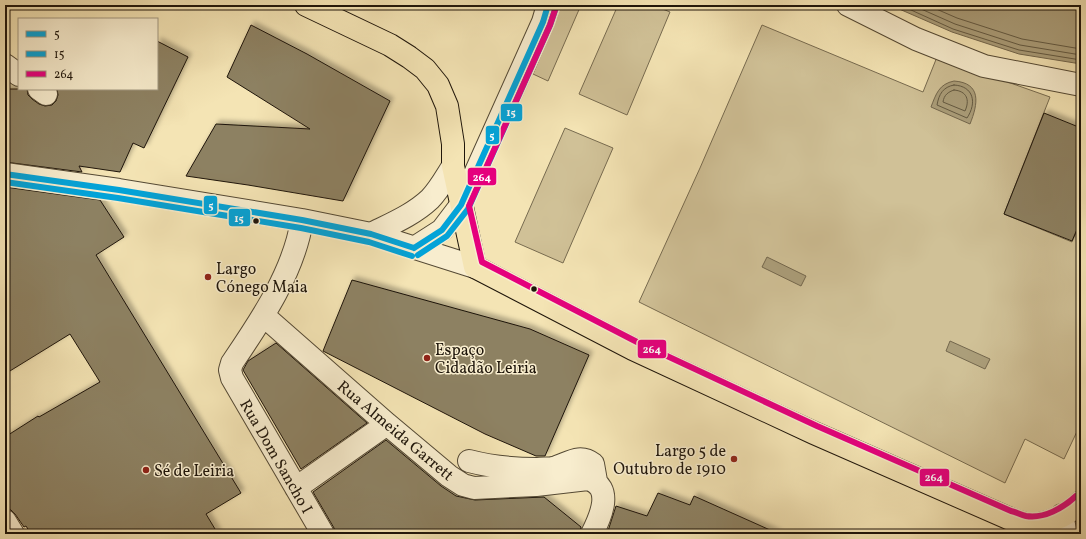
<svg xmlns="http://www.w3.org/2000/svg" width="1086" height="539" viewBox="0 0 1086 539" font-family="Vollkorn,serif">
	<defs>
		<filter id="shadow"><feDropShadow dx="3.5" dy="-3.5" stdDeviation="2" flood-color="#0004"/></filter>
	</defs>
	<rect width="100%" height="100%" fill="#f4e4b4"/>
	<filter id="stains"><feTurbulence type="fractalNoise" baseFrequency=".005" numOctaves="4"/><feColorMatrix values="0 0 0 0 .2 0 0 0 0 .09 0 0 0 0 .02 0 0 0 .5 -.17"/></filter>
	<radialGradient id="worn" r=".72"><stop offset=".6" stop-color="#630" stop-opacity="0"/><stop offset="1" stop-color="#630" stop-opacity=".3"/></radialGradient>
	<!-- green -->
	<path fill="#d0c197" stroke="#776b50" d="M 559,5 L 581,5 L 548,81 L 533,74 L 557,17 Z
		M 618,5 L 653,5 L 670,12 L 627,115 L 579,94 Z
		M 762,25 L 923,92 L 937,57 L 1050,97 L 1004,214 L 1072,242 L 1081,220 L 1081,423 L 1064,459 L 1025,439 L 1005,483 L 639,302 L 700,168 Z
		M 565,128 L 613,148 L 563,263 L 515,242 Z"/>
	<!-- water -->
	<path fill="#ab9e7a" stroke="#73674d" d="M 890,5 L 1081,5 L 1081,64 L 1019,54 L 952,32 Z
		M 954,81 C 982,83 978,104 970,124 L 931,107 C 936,94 939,84 954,81 Z
		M 767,257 L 806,276 L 801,286 L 762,267 Z
		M 950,341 L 990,359 L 985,369 L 946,351 Z"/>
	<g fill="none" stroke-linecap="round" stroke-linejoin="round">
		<!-- shore -->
		<path stroke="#645a42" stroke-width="1" d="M 900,5 L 953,29 L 1019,50 L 1081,60
			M 912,5 L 955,24 L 1020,45 L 1081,55
			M 927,5 L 957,18 L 1022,39 L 1081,49
			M 954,85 C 974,86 977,103 967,118 L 937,105 C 939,94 943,87 954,85 Z
			M 954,90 C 967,91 970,100 965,111 L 943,102 C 944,95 948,92 954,90 Z"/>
	</g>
	<!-- building -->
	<path fill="#8d8162" stroke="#1e150a" filter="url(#shadow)" d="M 251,25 L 307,54 L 390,101 L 343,201 L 248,185 L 186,176 L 216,124 L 310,129 L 227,77 Z
		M 157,41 L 188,57 L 144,148 L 133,143 L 120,172 L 79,166 L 82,172 L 5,162 L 5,89 L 27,89 L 28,95 L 32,99 L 39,104 L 45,106 L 52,105 L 56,101 L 58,95 L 57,89 L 157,89 Z
		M 1044,113 L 1081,128 L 1081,220 L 1072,241 L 1004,214 Z
		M 5,187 L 100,200 L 124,237 L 96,255 L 241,493 L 206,514 L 218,534 L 31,534 L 26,526 L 24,527 L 15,514 L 11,510 L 8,509 L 5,504 L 5,437 L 38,416 L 39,417 L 100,382 L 70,334 L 5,374 Z
		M 352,280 L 530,329 L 589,355 L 545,456 L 536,456 L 485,434 L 323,351 Z
		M 276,343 L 367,423 L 301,469 L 243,370 L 248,361 Z
		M 386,440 L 441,486 L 456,496 L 475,500 L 544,497 L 581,527 L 580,534 L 335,534 L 334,528 L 313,492 Z
		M 658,493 L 690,505 L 694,496 L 779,534 L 607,534 L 616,506 L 647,516 Z"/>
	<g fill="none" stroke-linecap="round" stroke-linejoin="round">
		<defs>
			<path id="minor" d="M 848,5 L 916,39 L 984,66 L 1081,85
				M 5,65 L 19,75
				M 39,89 L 46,94
				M 5,174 L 119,190 L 302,220 L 371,234 L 475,267
				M 302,220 C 294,272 261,320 232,363 L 230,370 L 232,378 L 323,534
				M 371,234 C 391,224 413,215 430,199 C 439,190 446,177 453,166
				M 414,248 L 442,230 L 461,205 L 543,22 L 548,5
				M 264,316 L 387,424 L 449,476 L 463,485 L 474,488 L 536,485 L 588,479 C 614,487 601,516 592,534
				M 469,461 C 492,467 514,469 537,469 C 542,468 548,469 553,468 C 568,464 579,453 593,464 L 596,481
				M 296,488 L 387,424
				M 1062,515 L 1066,534
				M 5,521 L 13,534"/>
			<path id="major" d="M 306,5 L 390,45 L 409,57 L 425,69 L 438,85 L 447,106 L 453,144 L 453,166 L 475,267 L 633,349 L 814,433 L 1008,518 C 1014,520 1020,523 1026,524 C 1045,527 1068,515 1081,502"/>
		</defs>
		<!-- minor casing -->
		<use href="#minor" stroke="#544934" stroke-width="24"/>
		<!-- major casing -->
		<use href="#major" stroke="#1e150a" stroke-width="24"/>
		<!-- minor -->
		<use href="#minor" stroke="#f8edce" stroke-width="22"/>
		<!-- major -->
		<use href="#major" stroke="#f4e4b4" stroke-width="22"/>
		<defs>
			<path id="bus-1" d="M 5,174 L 119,190 L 302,220 L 371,234 L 414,248
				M 414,248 L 442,230 L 461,205 L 543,22 L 548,5"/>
			<path id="bus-2" d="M 5,182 L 118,198 L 301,228 L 369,242 L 412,256
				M 418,255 L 447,236 L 468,209 L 550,25 L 556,7"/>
			<path id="bus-3" d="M 556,7 L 550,25 L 469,206 L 482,262 L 637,342 L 817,426 L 1011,511 C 1016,512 1021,515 1026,516 C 1044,519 1063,508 1076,496"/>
		</defs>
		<!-- bus-1 casing -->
		<use href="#bus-1" stroke="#f8edce" stroke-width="9"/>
		<!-- bus-2 casing -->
		<use href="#bus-2" stroke="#f8edce" stroke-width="9"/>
		<!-- bus-3 casing -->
		<use href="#bus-3" stroke="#f8edce" stroke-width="9"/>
		<!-- bus-1 -->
		<use href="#bus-1" stroke="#03a3d8" stroke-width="6"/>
		<!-- bus-2 -->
		<use href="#bus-2" stroke="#03a3d8" stroke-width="6"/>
		<!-- bus-3 -->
		<use href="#bus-3" stroke="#e5007d" stroke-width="6"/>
	</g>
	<!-- markers -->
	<g fill="#1e150a" stroke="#f8edce" stroke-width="1.5">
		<circle cx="256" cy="221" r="3.5"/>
		<circle cx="534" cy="289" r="3.5"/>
	</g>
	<g fill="#8f2418" stroke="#f8edce" stroke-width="1.5">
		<circle cx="208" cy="277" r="4"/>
		<circle cx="427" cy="358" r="4"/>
		<circle cx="734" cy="459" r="4"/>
		<circle cx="146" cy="470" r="4"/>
	</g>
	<g text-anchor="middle" stroke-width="3" stroke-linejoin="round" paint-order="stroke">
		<!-- poi labels -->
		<g font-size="16" fill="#1e150a" stroke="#f8edce" text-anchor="start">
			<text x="216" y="274">Largo<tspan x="216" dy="18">Cónego Maia</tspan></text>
			<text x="435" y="355">Espaço<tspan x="435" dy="18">Cidadão Leiria</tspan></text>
			<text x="726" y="456" text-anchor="end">Largo 5 de<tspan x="726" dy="18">Outubro de 1910</tspan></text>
			<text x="154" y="476">Sé de Leiria</text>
		</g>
		<!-- street labels -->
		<g font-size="16" fill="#1e150a" stroke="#f8edce">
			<text transform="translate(396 430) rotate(40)" y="6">Rua Almeida Garrett</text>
			<text transform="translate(277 456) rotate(60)" y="6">Rua Dom Sancho I</text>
		</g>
	</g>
	<g stroke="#f8edce" stroke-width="1.5">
		<rect x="500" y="103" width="23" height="19" rx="4" fill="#03a3d8"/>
		<rect x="485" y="125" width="15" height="20" rx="4" fill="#03a3d8"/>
		<rect x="467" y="167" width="30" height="19" rx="4" fill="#e5007d"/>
		<rect x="203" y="195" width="15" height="20" rx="4" fill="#03a3d8"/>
		<rect x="228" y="208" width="23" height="19" rx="4" fill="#03a3d8"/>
		<rect x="637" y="339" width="30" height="20" rx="4" fill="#e5007d"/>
		<rect x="919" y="468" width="31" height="19" rx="4" fill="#e5007d"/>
	</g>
	<g font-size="11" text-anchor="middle" font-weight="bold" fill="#fff">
		<text x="511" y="116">15</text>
		<text x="492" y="139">5</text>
		<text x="482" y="181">264</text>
		<text x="211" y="209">5</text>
		<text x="239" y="222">15</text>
		<text x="652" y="353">264</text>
		<text x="934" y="481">264</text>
	</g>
	<!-- margin -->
	<rect width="1086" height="539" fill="none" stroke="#f4e4b4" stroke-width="20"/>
	<rect x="6" y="6" width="1074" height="527" fill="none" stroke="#1e150a" stroke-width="2"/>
	<rect x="10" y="10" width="1066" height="519" fill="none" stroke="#1e150a"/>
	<!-- legend -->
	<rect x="18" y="18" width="140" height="72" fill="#f8edce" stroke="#a19780"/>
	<rect x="26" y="31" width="20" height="6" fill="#03a3d8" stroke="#a19780"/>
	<text x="54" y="38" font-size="12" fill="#1e150a">5</text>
	<rect x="26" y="51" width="20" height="6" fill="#03a3d8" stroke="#a19780"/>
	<text x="54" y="58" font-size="12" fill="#1e150a">15</text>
	<rect x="26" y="71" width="20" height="6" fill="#e5007d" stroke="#a19780"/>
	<text x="54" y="78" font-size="12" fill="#1e150a">264</text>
	<rect width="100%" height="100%" filter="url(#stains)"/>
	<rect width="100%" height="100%" fill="url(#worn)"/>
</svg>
